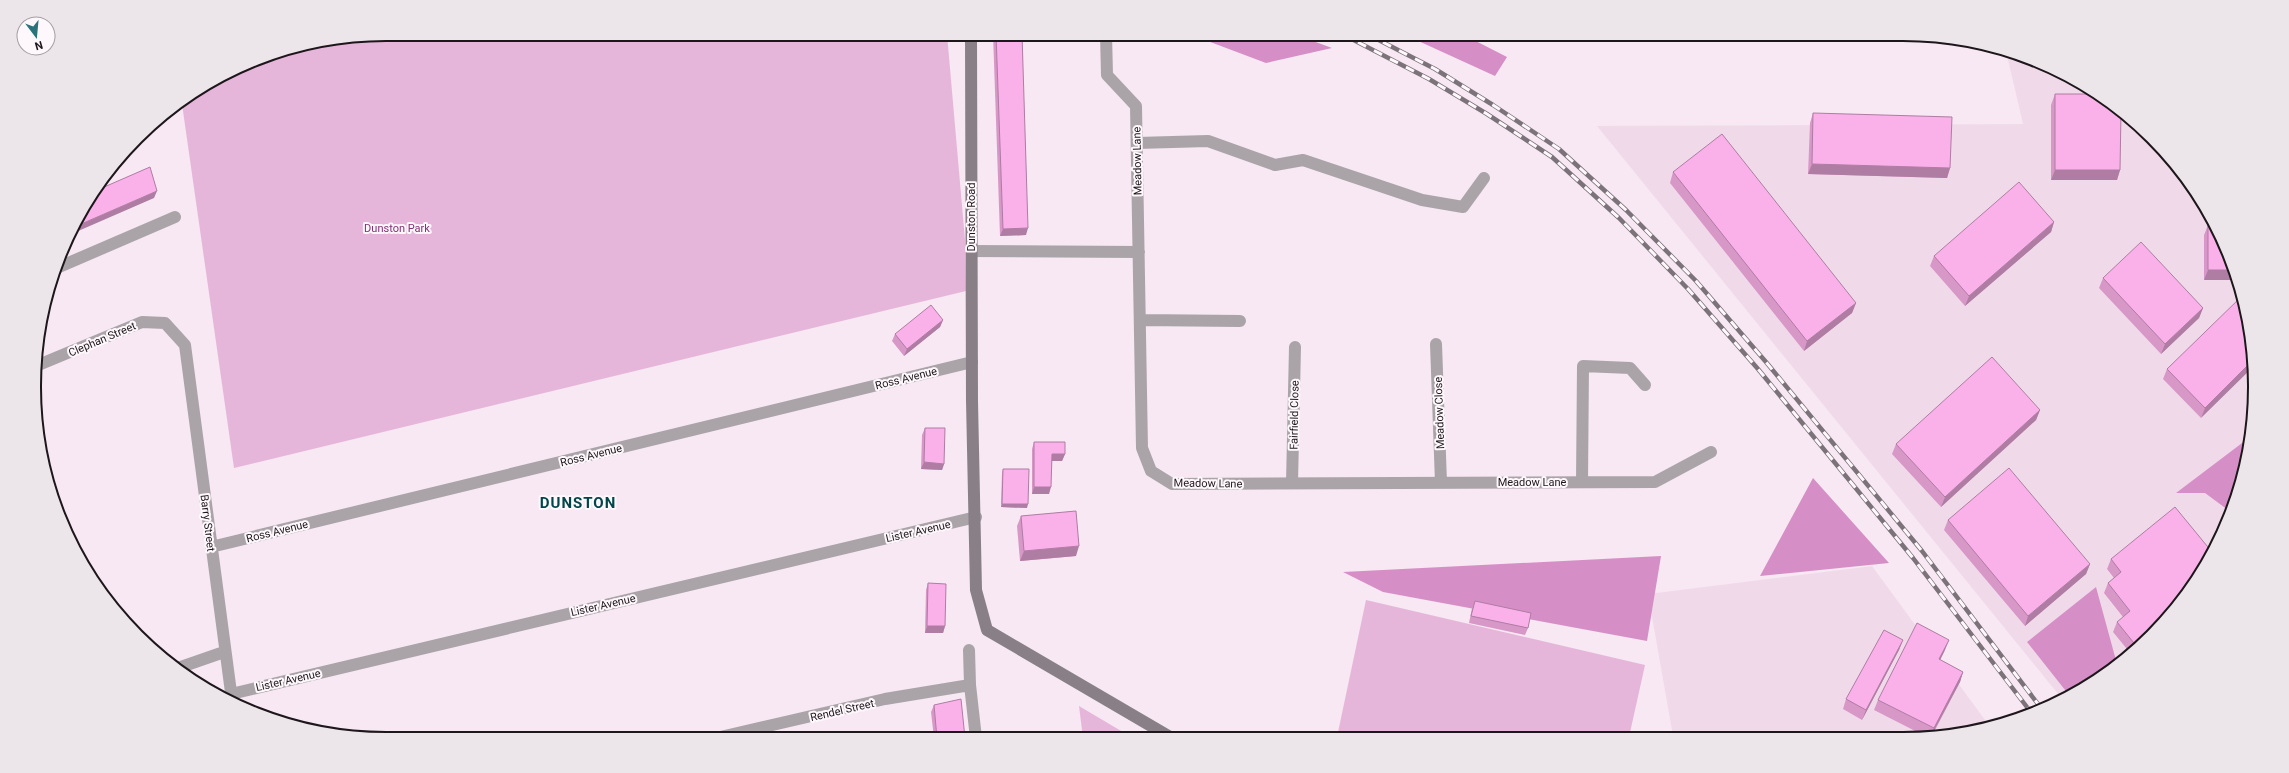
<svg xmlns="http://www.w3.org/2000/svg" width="2289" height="773" viewBox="0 0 2289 773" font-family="Roboto,sans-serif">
	<rect width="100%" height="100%" fill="#f7e8f3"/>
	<!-- built -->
	<path fill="#f0daea" d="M 2006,51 L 2038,61 L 2099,94 L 2152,137 L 2196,191 L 2228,252 L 2248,318 L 2255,387 L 2248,455 L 2208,563 L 2135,651 L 2063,700 L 1597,126 L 2023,124 Z
		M 1872,566 L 1988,724 L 1949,736 L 1673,736 L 1648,594 Z"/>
	<!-- green -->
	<path fill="#e6b6da" d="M 386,34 L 947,34 L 965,240 L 966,291 L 234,468 L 182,104 L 252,61 L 318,41 Z
		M 1366,600 L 1645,665 L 1629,737 L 1337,737 Z
		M 1079,706 L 1133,738 L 1083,738 Z"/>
	<!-- forest -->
	<path fill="#d68fc6" d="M 1189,34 L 1294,34 L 1332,48 L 1266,63 Z
		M 1403,34 L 1462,34 L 1507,57 L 1495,76 Z
		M 2250,437 L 2248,455 L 2228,510 L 2205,493 L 2176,493 Z
		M 1813,478 L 1889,563 L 1760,576 Z
		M 1661,556 L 1647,641 L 1383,592 L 1343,572 Z
		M 2096,587 L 2117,664 L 2069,695 L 2027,642 Z"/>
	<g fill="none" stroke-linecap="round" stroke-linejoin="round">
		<!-- street -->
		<path stroke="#aaa4a8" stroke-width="12" d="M 1106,34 L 1107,75 L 1136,106 L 1142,448 L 1151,471 L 1172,484 L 1655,482 L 1711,452
			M 1137,143 L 1208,141 L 1275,165 L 1303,160 L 1422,200 L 1463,207 L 1484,178
			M 972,251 L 1139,252
			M 59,267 L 175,217
			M 1140,320 L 1240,321
			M 1436,344 L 1441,483
			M 36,366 L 142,322 L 165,323 L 185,345 L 232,700
			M 1582,482 L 1583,366 L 1630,368 L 1645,385
			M 1292,483 L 1295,347
			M 211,547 L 972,362
			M 969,650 L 970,685 L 976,738
			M 178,668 L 224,652
			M 231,694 L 976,517
			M 716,738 L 885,699 L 970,685"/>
		<!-- secondary -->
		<path stroke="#898087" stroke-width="12" d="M 971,34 L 972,401 L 976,590 L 987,630 L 1170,737"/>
		<defs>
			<path id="rail" d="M 1342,34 L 1429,79 L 1487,114 L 1552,157 L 1619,218 L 1688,289 L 1758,369 L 1913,558 L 2030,711
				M 1367,34 L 1435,69 L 1493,105 L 1559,149 L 1626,210 L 1696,281 L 1766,362 L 1922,551 L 2041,708"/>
		</defs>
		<!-- rail casing -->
		<use href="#rail" stroke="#7c7279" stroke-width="4.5"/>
		<!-- rail -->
		<use href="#rail" stroke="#fef8fc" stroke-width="3" stroke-dasharray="9" stroke-linecap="butt"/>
	</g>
	<!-- wall -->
	<path fill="#d798c8" d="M 993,34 L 1022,34 L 1026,235 L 1000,236 Z
		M 2055,94 L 2120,170 L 2117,180 L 2051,180 L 2051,105 Z
		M 1813,113 L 1950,168 L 1947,178 L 1808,174 L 1810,123 Z
		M 1673,172 L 1856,303 L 1852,313 L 1804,351 L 1670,183 Z
		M 2054,222 L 2051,232 L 1965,306 L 1930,266 L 1934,256 Z
		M 2208,225 L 2228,252 L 2204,280 L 2204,235 Z
		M 2103,278 L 2203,308 L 2199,318 L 2161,354 L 2099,288 Z
		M 2248,318 L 2201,418 L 2163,379 L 2167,369 Z
		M 943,320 L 940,327 L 904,356 L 892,341 L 895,334 Z
		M 2040,410 L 2036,420 L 1941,507 L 1892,454 L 1896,444 Z
		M 925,428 L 944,464 L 942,470 L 921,469 L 922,435 Z
		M 1034,442 L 1065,454 L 1062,461 L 1052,461 L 1049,494 L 1032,494 L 1032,449 Z
		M 1003,469 L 1027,508 L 1001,507 L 1002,473 Z
		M 1021,516 L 1076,556 L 1020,561 L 1017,526 Z
		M 1948,520 L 2090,564 L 2086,574 L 2025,626 L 1944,530 Z
		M 2111,559 L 2208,563 L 2135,651 L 2131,654 L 2113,632 L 2117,622 L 2123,617 L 2104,593 L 2108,583 L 2114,578 L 2107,569 Z
		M 928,583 L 945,626 L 943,633 L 925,633 L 926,590 Z
		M 1475,601 L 1528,628 L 1525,635 L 1469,623 L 1472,608 Z
		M 1903,640 L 1899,650 L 1862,720 L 1843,709 L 1846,699 Z
		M 1945,650 L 1940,660 L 1963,672 L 1960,682 L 1932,736 L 1925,736 L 1874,710 L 1878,700 Z
		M 934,705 L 965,738 L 934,738 L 931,712 Z"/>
	<!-- shaded-wall -->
	<path fill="#af7ca3" d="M 1812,164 L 1950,168 L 1947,178 L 1808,174 Z
		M 2055,170 L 2120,170 L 2117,180 L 2051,180 Z
		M 157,191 L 154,198 L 69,235 L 72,228 Z
		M 2054,222 L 2051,232 L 1965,306 L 1969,296 Z
		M 1028,228 L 1026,235 L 1000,236 L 1003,229 Z
		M 2208,270 L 2234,270 L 2237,280 L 2204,280 Z
		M 1856,303 L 1852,313 L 1804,351 L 1807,341 Z
		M 2203,308 L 2199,318 L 2161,354 L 2165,344 Z
		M 943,320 L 940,327 L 904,356 L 907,349 Z
		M 2252,361 L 2253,367 L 2201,418 L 2205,408 Z
		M 2040,410 L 2036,420 L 1941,507 L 1945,497 Z
		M 1052,454 L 1065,454 L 1062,461 L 1049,461 Z
		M 924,462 L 944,464 L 942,470 L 921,469 Z
		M 1034,487 L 1051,487 L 1049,494 L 1032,494 Z
		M 1002,504 L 1028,504 L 1027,508 L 1001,507 Z
		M 1079,546 L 1076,556 L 1020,561 L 1024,551 Z
		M 2090,564 L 2086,574 L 2025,626 L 2028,616 Z
		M 927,626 L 945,626 L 943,633 L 925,633 Z
		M 1903,640 L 1899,650 L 1862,720 L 1866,710 Z
		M 1949,640 L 1945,650 L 1935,670 L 1939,659 Z
		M 1963,672 L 1960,682 L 1931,736 L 1934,728 Z"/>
	<!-- building -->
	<path fill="#fab1e9" stroke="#af7ca3" d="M 996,34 L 1022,34 L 1028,228 L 1003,229 Z
		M 2055,94 L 2100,94 L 2121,112 L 2120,170 L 2055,170 Z
		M 1813,113 L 1952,117 L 1950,168 L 1812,164 Z
		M 1722,134 L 1856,303 L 1807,341 L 1673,172 Z
		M 150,167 L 157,191 L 72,228 L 95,191 Z
		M 2019,182 L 2054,222 L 1969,296 L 1934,256 Z
		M 2208,225 L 2214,225 L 2228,252 L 2234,270 L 2208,270 Z
		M 2141,242 L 2203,308 L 2165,344 L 2103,278 Z
		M 2242,296 L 2248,318 L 2252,361 L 2205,408 L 2167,369 Z
		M 931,305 L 943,320 L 907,349 L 895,334 Z
		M 1992,357 L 2040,410 L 1945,497 L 1896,444 Z
		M 925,428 L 945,428 L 944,464 L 924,462 Z
		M 1034,442 L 1065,442 L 1065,454 L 1052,454 L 1051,487 L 1034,487 Z
		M 2009,468 L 2090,564 L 2028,616 L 1948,520 Z
		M 1003,469 L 1029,469 L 1028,504 L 1002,504 Z
		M 2175,507 L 2212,552 L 2208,563 L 2138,648 L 2117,622 L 2130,611 L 2108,583 L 2121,572 L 2111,559 Z
		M 1076,511 L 1079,546 L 1024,551 L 1021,516 Z
		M 928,583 L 946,584 L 945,626 L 927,626 Z
		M 1475,601 L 1531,613 L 1528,628 L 1471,616 Z
		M 1917,623 L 1949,640 L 1939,659 L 1963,672 L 1934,728 L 1878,700 Z
		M 1884,630 L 1903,640 L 1866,710 L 1846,699 Z
		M 961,699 L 965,738 L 937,738 L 934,705 Z"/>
	<g text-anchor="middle" stroke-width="4" stroke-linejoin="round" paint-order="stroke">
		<!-- street labels -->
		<g font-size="11" fill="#1d171b" stroke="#fef8fc">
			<text transform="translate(1137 161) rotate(-91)" y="4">Meadow Lane</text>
			<text transform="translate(971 217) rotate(-90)" y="4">Dunston Road</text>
			<text transform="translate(102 339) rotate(-23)" y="4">Clephan Street</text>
			<text transform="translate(906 378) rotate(-14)" y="4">Ross Avenue</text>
			<text transform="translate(1439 413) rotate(-92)" y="4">Meadow Close</text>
			<text transform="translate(1294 415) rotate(-89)" y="4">Fairfield Close</text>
			<text transform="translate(591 455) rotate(-14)" y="4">Ross Avenue</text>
			<text x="1532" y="486">Meadow Lane</text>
			<text transform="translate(1208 483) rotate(1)" y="4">Meadow Lane</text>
			<text transform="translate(208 523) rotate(83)" y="4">Barry Street</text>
			<text transform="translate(277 531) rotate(-14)" y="4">Ross Avenue</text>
			<text transform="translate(918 531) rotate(-13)" y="4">Lister Avenue</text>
			<text transform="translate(603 605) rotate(-13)" y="4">Lister Avenue</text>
			<text transform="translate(288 680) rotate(-13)" y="4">Lister Avenue</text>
			<text transform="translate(842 710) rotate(-13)" y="4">Rendel Street</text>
		</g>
		<!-- park labels -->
		<g font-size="11" fill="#843175" stroke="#fef8fc">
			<text x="397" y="232">Dunston Park</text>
		</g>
		<!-- district labels -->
		<g font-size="15" font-weight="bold" letter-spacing="1" fill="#01454a" stroke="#fef8fc">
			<text x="578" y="508">DUNSTON</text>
		</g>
	</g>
	<!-- crop -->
	<path d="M0 0H2289V773H0ZM386 41H1903A345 345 0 0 1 2248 386V387A345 345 0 0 1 1903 732H386A345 345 0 0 1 41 387V386A345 345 0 0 1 386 41Z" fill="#ece6ea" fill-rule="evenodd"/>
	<path fill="none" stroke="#1d171b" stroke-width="2" d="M386 41H1903A345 345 0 0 1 2248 386V387A345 345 0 0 1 1903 732H386A345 345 0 0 1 41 387V386A345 345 0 0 1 386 41Z"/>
	<!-- north arrow -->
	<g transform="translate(36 36) rotate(164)"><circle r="19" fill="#fef8fc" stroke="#a49ea2"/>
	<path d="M0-3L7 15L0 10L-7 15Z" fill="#297379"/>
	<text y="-6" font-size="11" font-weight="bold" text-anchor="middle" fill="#1d171b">N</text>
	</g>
</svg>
